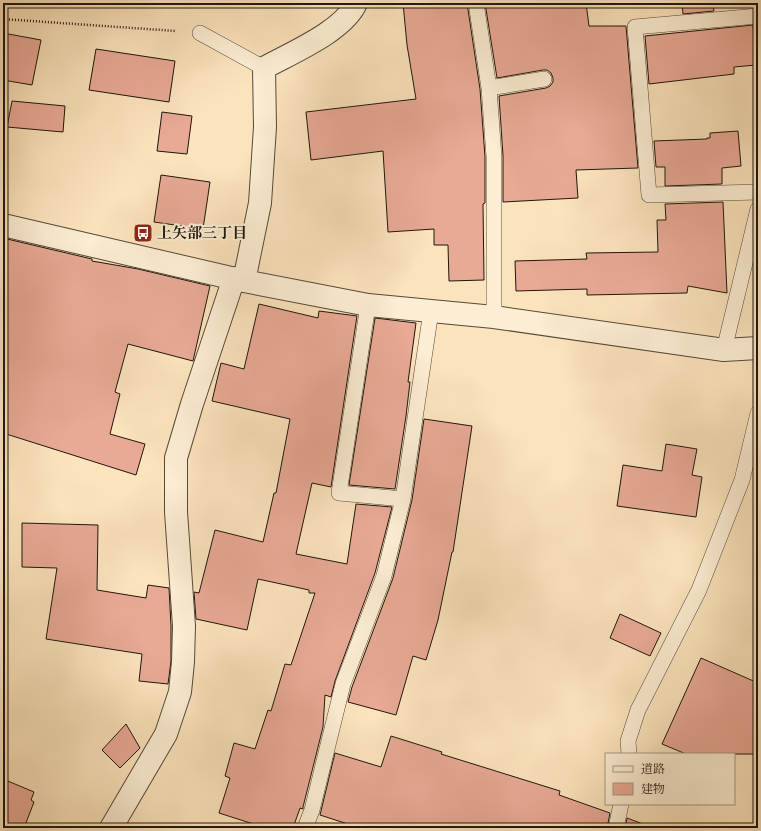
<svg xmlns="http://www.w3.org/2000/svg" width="761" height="831" viewBox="0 0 761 831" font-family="'IM FELL DW Pica','Noto Serif JP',serif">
	<rect width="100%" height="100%" fill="#fbe3bc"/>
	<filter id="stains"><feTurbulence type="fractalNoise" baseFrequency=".005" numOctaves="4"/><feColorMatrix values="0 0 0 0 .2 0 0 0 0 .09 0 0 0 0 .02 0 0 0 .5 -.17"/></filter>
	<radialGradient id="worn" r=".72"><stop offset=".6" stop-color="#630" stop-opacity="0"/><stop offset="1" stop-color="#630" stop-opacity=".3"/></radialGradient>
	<!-- building -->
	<path fill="#e8a995" stroke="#1e160e" d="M 403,3 L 467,3 L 480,89 L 485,157 L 485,203 L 483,204 L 484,280 L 449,281 L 448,245 L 434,245 L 434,229 L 388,232 L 383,151 L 311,160 L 306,112 L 416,99 L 407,45 Z
		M 485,3 L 586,3 L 589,26 L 626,26 L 638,168 L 576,170 L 578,198 L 503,202 L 503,156 L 499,96 L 546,88 L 550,86 L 553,82 L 553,78 L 551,73 L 547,70 L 543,70 L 497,78 Z
		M 682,3 L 713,3 L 714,11 L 683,14 Z
		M 753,25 L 756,65 L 734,67 L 734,74 L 649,84 L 645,36 Z
		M 3,33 L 41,40 L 32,85 L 3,80 Z
		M 96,49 L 175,61 L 169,102 L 89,90 Z
		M 12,101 L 65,106 L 63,132 L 7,127 Z
		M 162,112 L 192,116 L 187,154 L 157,151 Z
		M 738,131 L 741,166 L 722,168 L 722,184 L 665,186 L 665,167 L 656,167 L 654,141 L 707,139 L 707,138 L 710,138 L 710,133 Z
		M 161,175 L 210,182 L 203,229 L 154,222 Z
		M 723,202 L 727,293 L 688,286 L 687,293 L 587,295 L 587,289 L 516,291 L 515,261 L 587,259 L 586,253 L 658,252 L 657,220 L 666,220 L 665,204 Z
		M 3,238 L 92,259 L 92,261 L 138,269 L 210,286 L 193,361 L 128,344 L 115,392 L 120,394 L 110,434 L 145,444 L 136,475 L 3,433 Z
		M 259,304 L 318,318 L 319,311 L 357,316 L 331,487 L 312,483 L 296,554 L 347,564 L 356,504 L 392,507 L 375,573 L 335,681 L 331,697 L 325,695 L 323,727 L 303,807 L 303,809 L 300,808 L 293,828 L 266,828 L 219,813 L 230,778 L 225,776 L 234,743 L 255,749 L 268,710 L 271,711 L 285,664 L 291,665 L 315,593 L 309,593 L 309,590 L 258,579 L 247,630 L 196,619 L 194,592 L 199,593 L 215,530 L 263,542 L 274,493 L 276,493 L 290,419 L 212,401 L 221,363 L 244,369 Z
		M 375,318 L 416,323 L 408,382 L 410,382 L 406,416 L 395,489 L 349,485 Z
		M 424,419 L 472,426 L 453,552 L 452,552 L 438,620 L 426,660 L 413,656 L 396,715 L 348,702 L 352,687 L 393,578 L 412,500 Z
		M 666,444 L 697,449 L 692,475 L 702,477 L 696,517 L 617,506 L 623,465 L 662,471 Z
		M 22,523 L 98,525 L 97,590 L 146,598 L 148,585 L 169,588 L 171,626 L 171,661 L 168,684 L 139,681 L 142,654 L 46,639 L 57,568 L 22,567 Z
		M 620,614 L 661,633 L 650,656 L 610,638 Z
		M 701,658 L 758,683 L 758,754 L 686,754 L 662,744 Z
		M 126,724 L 140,748 L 120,768 L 102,750 Z
		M 391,736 L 442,752 L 441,754 L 560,791 L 559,795 L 610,813 L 607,828 L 360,828 L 320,815 L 335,753 L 381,767 Z
		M 3,779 L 34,792 L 31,800 L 34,802 L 24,828 L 3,828 Z
		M 627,818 L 643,824 L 642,828 L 625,828 Z"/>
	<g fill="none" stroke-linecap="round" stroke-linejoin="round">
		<defs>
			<path id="lane" d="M 476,3 L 489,88 L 494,157 L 494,317
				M 758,16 L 635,27 L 649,195 L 758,192
				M 200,33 L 264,68
				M 489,88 L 544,79
				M 368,305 L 339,493 L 403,499
				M 724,350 L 758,209
				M 629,754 L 628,741 L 638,710 L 699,590 L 742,480 L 758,413
				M 305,828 L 312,810 L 343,684 L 384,576 L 403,499 L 431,311
				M 616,828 L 621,804"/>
			<path id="street" d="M 3,225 L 244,281 L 368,305 L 494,317 L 724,350 L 758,348
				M 244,281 L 260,203 L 265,127 L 264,68 C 291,53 344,31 356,3
				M 111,828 L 166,734 L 180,692 L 183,662 L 184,626 L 176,512 L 176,458 L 192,404 L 234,278"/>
		</defs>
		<!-- lane casing -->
		<use href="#lane" stroke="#55493a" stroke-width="16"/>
		<!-- street casing -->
		<use href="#street" stroke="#55493a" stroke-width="24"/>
		<!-- path -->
		<path stroke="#1e160e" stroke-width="2.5" stroke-dasharray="1 2" stroke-linecap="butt" d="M 3,19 L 176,31"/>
		<!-- lane -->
		<use href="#lane" stroke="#fcedd3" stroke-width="15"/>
		<!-- street -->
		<use href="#street" stroke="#fcedd3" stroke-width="22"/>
	</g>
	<!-- icons -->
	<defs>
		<symbol id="bus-square" viewBox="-11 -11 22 22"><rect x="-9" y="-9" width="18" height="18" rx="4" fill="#8f2418" stroke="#fcedd3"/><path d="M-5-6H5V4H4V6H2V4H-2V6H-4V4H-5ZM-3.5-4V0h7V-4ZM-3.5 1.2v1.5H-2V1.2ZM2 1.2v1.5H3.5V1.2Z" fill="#fff"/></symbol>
	</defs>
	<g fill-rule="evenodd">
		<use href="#bus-square" x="132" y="222" width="22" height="22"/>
	</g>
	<g text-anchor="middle" stroke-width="4" stroke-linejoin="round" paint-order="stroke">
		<!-- poi labels -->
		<g font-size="15" font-weight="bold" fill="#1e160e" stroke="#fcedd3" text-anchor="start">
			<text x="157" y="238">上矢部三丁目</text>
		</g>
	</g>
	<!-- margin -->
	<rect width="761" height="831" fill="none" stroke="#fbe3bc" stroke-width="16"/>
	<rect x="4" y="4" width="753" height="823" fill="none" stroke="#1e160e" stroke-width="2"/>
	<rect x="8" y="8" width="745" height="815" fill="none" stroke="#1e160e"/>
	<!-- legend -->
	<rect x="605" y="753" width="130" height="52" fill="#fcedd3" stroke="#a39784"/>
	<rect x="613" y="766" width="20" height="6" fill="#fcedd3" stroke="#a39784"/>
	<text x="641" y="773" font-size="12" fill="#1e160e">道路</text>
	<rect x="613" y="783" width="20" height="12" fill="#e8a995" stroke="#a39784"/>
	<text x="641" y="793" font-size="12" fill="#1e160e">建物</text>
	<rect width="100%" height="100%" filter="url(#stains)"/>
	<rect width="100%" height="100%" fill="url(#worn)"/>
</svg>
